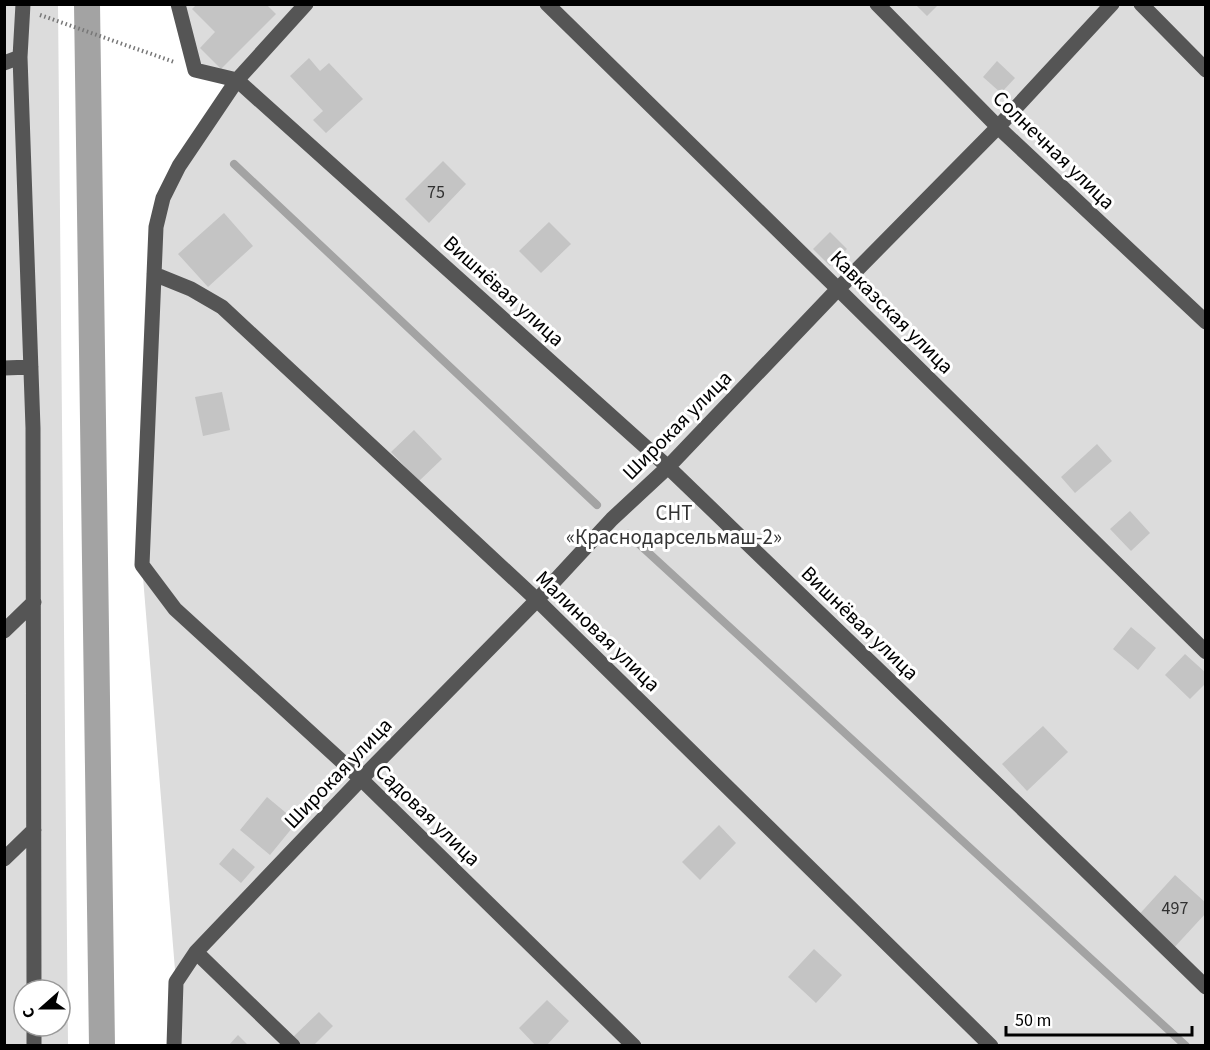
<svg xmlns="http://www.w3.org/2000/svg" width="1210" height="1050" viewBox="0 0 1210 1050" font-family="'Source Sans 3',sans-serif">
	<rect width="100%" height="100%" fill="#fff"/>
	<!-- green -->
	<path fill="#dcdcdc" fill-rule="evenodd" d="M 5,5 L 58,5 L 68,1045 L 5,1046 ZM 24,990 L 60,990 L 60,1026 L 24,1026 Z
		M 178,5 L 1205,5 L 1205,1045 L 174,1046 L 176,982 L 142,565 L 163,198 L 236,80 L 195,70 Z"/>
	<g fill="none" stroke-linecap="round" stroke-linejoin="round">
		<!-- stream -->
		<path stroke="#a3a3a3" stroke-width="8" d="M 234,164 L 597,505
			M 628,534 L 1186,1046"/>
		<!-- canal -->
		<path stroke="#a3a3a3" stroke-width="26" d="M 87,4 L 102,1046"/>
	</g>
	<!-- building -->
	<path fill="#c4c4c4" d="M 197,4 L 266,4 L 276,14 L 221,69 L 200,48 L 215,32 L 192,9 Z
		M 915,4 L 939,4 L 927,16 Z
		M 309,58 L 320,71 L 329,63 L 363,99 L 326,133 L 313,120 L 323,111 L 290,76 Z
		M 997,61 L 1015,78 L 1001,93 L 983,77 Z
		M 443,161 L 466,184 L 429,223 L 405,199 Z
		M 224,213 L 253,246 L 208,287 L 178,254 Z
		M 549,222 L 571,244 L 541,273 L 519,251 Z
		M 830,232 L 847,249 L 830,266 L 813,249 Z
		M 222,392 L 230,430 L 203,436 L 195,397 Z
		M 414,430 L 442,459 L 419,481 L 391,452 Z
		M 1097,444 L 1112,461 L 1075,493 L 1061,477 Z
		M 1130,511 L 1150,533 L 1131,551 L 1110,529 Z
		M 1131,627 L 1156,648 L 1138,670 L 1113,649 Z
		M 1185,654 L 1206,673 L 1206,683 L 1190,699 L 1165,675 Z
		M 1043,726 L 1068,752 L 1027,791 L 1002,764 Z
		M 267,797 L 297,822 L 270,855 L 240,830 Z
		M 719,825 L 736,843 L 700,880 L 682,862 Z
		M 233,848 L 255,867 L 241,883 L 219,864 Z
		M 1175,875 L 1206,903 L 1206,913 L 1171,951 L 1135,919 Z
		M 814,949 L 842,975 L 816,1003 L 788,977 Z
		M 547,1000 L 569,1021 L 546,1046 L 536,1046 L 519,1028 Z
		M 319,1012 L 333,1026 L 313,1046 L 300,1046 L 293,1037 Z
		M 238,1035 L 249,1046 L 228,1046 Z"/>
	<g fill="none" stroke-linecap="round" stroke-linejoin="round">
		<!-- path -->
		<path stroke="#777" stroke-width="4" stroke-dasharray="1.5 3" stroke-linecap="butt" d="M 40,15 L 174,62"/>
		<!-- minor -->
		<path stroke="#555" stroke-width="15" d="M 23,4 L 20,57 L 33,428 L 34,990
			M 178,4 L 195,70 L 237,80 L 668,467 L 1030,816 L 1206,987
			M 306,4 L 237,80 L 179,166 L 163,198 L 156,227 L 142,565 L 175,609 L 361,779 L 634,1046
			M 547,4 L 838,289 L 1206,652
			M 877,4 L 998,127 L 1206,322
			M 1141,4 L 1206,70
			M 4,63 L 20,57
			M 154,274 L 191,289 L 222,307 L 537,600 L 991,1046
			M 4,368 L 31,367
			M 4,631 L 34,602
			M 4,859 L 34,830
			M 196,952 L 293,1046
			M 34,1026 L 34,1046
			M 174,1046 L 176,982 L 196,952 L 361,779 L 537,600 L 612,519 L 668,467 L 838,289 L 998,127 L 1112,4"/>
	</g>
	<g text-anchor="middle" stroke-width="6" stroke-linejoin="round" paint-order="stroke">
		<!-- number labels -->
		<g font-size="18" fill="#313131">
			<text x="436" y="198">75</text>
			<text x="1175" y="914">497</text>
		</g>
		<!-- street labels -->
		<g font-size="21" fill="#000" stroke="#fff">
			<text transform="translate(1054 150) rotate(44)" y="7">Солнечная улица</text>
			<text transform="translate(504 291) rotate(42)" y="7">Вишнёвая улица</text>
			<text transform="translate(892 312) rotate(45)" y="7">Кавказская улица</text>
			<text transform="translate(677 425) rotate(-45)" y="7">Широкая улица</text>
			<text transform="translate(860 623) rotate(44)" y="7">Вишнёвая улица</text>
			<text transform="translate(598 631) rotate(44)" y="7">Малиновая улица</text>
			<text transform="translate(338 773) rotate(-46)" y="7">Широкая улица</text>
			<text transform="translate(428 815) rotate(44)" y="7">Садовая улица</text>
		</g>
		<!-- park labels -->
		<g font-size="21" fill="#333" stroke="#fff">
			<text x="674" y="520">СНТ<tspan x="674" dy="24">«Краснодарсельмаш-2»</tspan></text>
		</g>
	</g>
	<!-- border -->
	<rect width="1210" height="1050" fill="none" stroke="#000000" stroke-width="12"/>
	<!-- north arrow -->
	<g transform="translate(42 1008) rotate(249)"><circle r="28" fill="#ffffff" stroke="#999999" stroke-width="1.5"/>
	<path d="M0-4.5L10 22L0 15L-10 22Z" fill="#000000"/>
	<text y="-9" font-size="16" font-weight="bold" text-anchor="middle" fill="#000000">С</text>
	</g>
	<!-- scale -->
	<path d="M1006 1026v9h186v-9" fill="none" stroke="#000000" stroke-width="3"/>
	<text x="1015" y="1026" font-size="18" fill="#000000" stroke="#ffffff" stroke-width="4.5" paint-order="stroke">50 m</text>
</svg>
